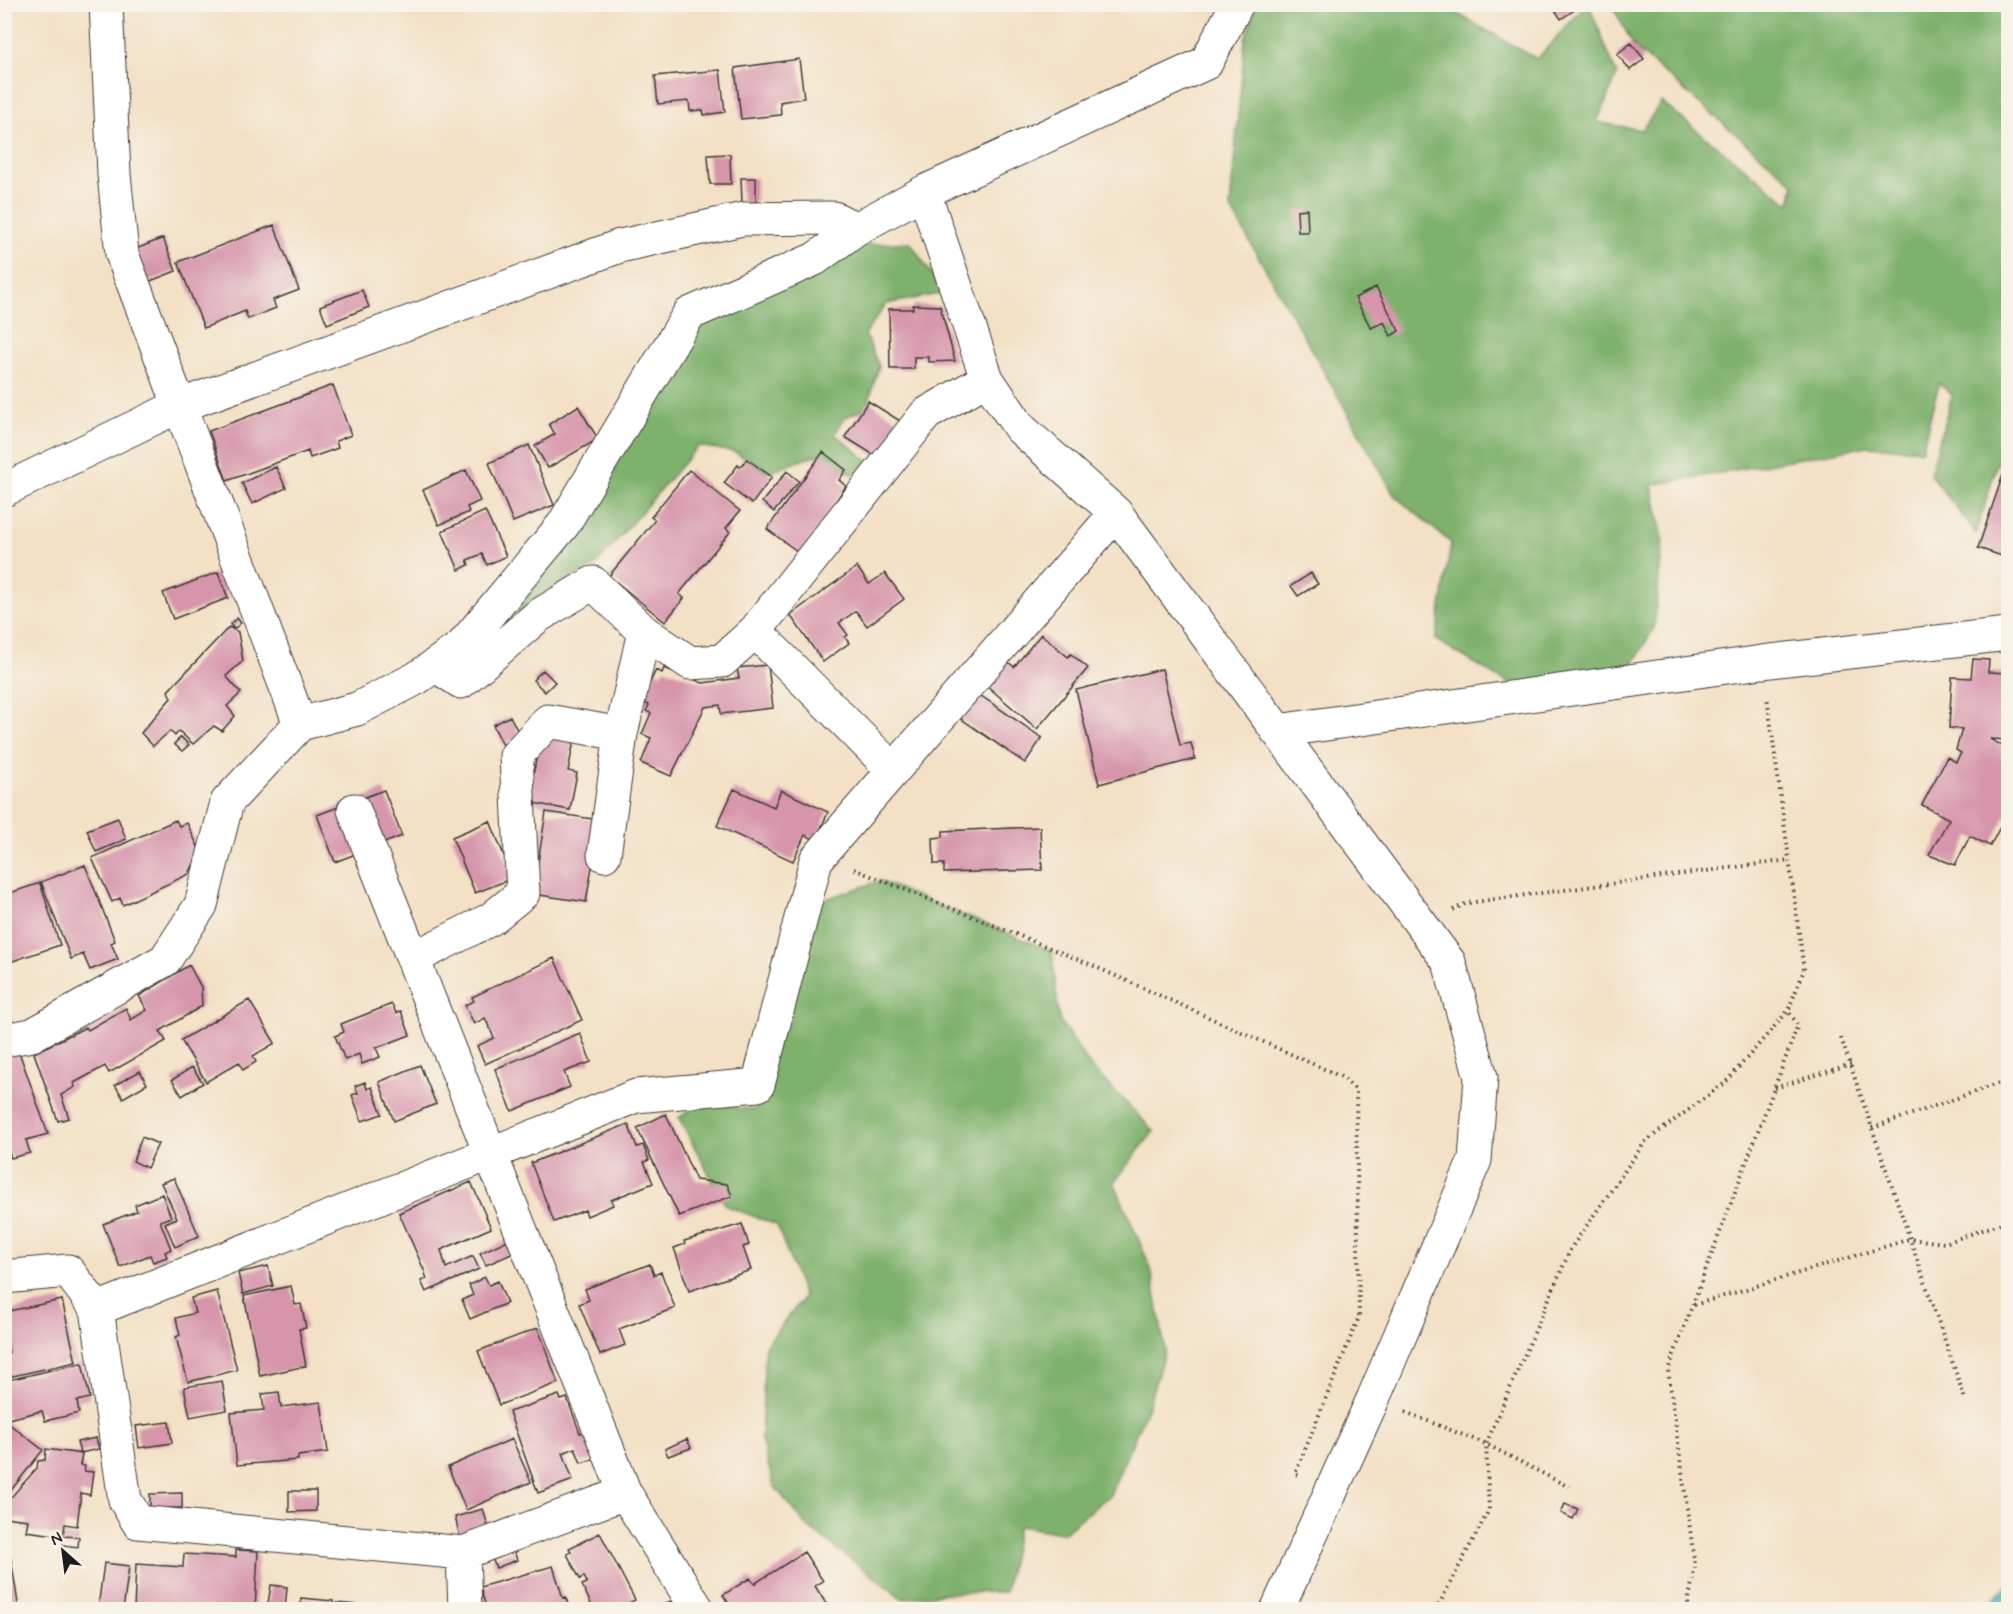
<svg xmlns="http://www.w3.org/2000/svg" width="2013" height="1614" viewBox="0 0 2013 1614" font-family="Mynerve,sans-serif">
	<rect width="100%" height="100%" fill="#f7f3e8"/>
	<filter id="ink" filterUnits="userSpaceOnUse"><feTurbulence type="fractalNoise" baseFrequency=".0167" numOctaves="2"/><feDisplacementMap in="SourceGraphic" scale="12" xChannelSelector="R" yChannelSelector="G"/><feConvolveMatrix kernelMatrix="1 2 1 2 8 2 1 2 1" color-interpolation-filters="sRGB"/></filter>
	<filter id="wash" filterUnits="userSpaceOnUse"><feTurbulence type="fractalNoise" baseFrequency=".008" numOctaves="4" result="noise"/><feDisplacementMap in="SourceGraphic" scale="24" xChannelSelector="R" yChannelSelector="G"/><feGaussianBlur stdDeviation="1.35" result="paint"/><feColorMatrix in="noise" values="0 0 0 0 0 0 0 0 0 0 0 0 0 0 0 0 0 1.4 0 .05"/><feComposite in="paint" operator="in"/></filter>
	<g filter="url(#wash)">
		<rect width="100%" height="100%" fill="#f3e0c5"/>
		<!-- forest -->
		<path fill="#7eb16c" stroke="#4d6644" stroke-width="1.5" d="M 1257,5 L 1442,5 L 1537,59 L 1586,5 L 1589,5 L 1617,75 L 1597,122 L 1642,130 L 1661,102 L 1790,204 L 1794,184 L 1635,48 L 1612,5 L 2008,5 L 2008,453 L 1997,464 L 1976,533 L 1930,474 L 1952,395 L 1939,383 L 1922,450 L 1867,446 L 1652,485 L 1663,539 L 1654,628 L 1631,667 L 1528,695 L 1436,640 L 1451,543 L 1395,496 L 1230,207 L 1245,39 Z
			M 910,242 L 944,293 L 886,304 L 865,334 L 879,366 L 867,407 L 844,418 L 835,434 L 871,463 L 861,478 L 815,455 L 768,473 L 735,452 L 698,446 L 594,567 L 538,596 L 472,664 L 465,654 L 696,321 L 861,245 Z
			M 879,881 L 1052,951 L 1059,1019 L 1089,1065 L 1154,1131 L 1114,1182 L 1151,1269 L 1165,1350 L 1148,1406 L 1110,1495 L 1063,1533 L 1018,1526 L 1005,1592 L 947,1593 L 903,1599 L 808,1527 L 774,1486 L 761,1440 L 765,1346 L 804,1297 L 777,1225 L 726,1206 L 679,1118 L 701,1102 L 755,1110 L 814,903 Z"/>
		<!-- water -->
		<path fill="#3faabf" stroke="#2e636e" stroke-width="1.5" d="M 2008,1585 L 2008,1609 L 1984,1609 Z"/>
		<g id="blocks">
			<!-- building -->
			<path fill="#d695aa" d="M 1551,4 L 1583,4 L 1561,19 Z
				M 1631,43 L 1644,59 L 1630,70 L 1617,54 Z
				M 799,59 L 804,98 L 780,102 L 781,115 L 741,119 L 735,68 Z
				M 720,70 L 725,112 L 704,115 L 703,110 L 690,111 L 689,101 L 658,104 L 655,76 Z
				M 730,154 L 731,184 L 710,184 L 708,155 Z
				M 741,178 L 756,178 L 756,202 L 742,203 Z
				M 1307,209 L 1308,232 L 1298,232 L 1297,210 Z
				M 274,225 L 299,290 L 273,300 L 276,308 L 248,319 L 245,311 L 204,328 L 178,262 Z
				M 163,238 L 176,271 L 148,282 L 136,249 Z
				M 1376,287 L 1399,331 L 1391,336 L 1384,322 L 1371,328 L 1355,298 Z
				M 362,290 L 369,307 L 327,324 L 320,306 Z
				M 913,305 L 940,306 L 955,361 L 929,362 L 929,357 L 914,357 L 914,369 L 890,369 L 889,309 L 913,309 Z
				M 333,385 L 351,435 L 336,441 L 338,448 L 310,458 L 308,451 L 227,481 L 209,431 Z
				M 868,401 L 905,424 L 882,460 L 845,437 Z
				M 578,406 L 598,439 L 548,468 L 535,446 L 555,434 L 549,424 Z
				M 529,445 L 554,505 L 513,522 L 489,463 Z
				M 823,452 L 846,470 L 839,480 L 846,486 L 801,554 L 767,529 Z
				M 747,459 L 772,477 L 752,504 L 724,483 L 738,465 L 740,467 Z
				M 2008,460 L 2008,558 L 1978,548 Z
				M 276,467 L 286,488 L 252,504 L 242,483 Z
				M 466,470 L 480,501 L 467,507 L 469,512 L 439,525 L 423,490 Z
				M 689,470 L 740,511 L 726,528 L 730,532 L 679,594 L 684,598 L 665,622 L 609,576 L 655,520 L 651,517 Z
				M 787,471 L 799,481 L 774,512 L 762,502 Z
				M 485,511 L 506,556 L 487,565 L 482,554 L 467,560 L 469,565 L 459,570 L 442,531 Z
				M 857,567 L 869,584 L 885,573 L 904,599 L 867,626 L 856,611 L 839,623 L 848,635 L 845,637 L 849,643 L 823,662 L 790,615 Z
				M 218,572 L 228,598 L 173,619 L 163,593 Z
				M 1311,573 L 1318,584 L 1298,596 L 1291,586 Z
				M 237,618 L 241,623 L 234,629 L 230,624 Z
				M 229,627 L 238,632 L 243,661 L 226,676 L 241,693 L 227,706 L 235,716 L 222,731 L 214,726 L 193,744 L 179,731 L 175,736 L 170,731 L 153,746 L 141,733 L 171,698 L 168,691 Z
				M 1041,634 L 1068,657 L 1071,654 L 1088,668 L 1037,729 L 986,685 L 1007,661 L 1014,667 Z
				M 1973,659 L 1989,660 L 1988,672 L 2008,673 L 2008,740 L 1990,739 L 2008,749 L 2008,812 L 1990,846 L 1970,836 L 1955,865 L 1929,855 L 1949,819 L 1922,805 L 1947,757 L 1956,762 L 1961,753 L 1956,750 L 1962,729 L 1949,728 L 1952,677 L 1971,678 Z
				M 768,665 L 773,708 L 721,714 L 720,705 L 705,707 L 671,776 L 641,763 L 651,738 L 642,734 L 651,713 L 646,711 L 649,705 L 641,701 L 656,670 L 662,673 L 664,668 L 703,683 L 739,678 L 737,668 Z
				M 1162,669 L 1180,745 L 1191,743 L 1195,759 L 1099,784 L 1076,690 Z
				M 543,670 L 555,682 L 545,692 L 533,680 Z
				M 977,693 L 1042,738 L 1025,763 L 960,718 Z
				M 510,716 L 520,736 L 503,745 L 493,725 Z
				M 541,735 L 574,741 L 568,771 L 577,773 L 570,810 L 528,802 Z
				M 181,737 L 189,745 L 182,751 L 174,744 Z
				M 734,789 L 774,807 L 781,790 L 828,812 L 816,840 L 805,835 L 793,861 L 717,826 Z
				M 384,790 L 402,836 L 335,862 L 317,815 Z
				M 546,812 L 607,821 L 593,861 L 586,902 L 533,894 Z
				M 118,818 L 126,839 L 96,852 L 87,830 Z
				M 176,820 L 179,826 L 187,823 L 200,851 L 189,874 L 123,905 L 120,898 L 112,902 L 92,858 Z
				M 490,821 L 513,878 L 475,893 L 452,837 Z
				M 1040,827 L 1042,870 L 944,873 L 944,864 L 934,864 L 933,838 L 943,837 L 943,831 Z
				M 85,865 L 115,941 L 111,943 L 118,959 L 90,970 L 83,954 L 71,959 L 41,882 Z
				M 40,883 L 60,945 L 4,964 L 4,895 Z
				M 554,958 L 582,1020 L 485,1064 L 477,1046 L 494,1038 L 485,1018 L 474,1024 L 465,1005 L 474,1001 L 472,997 Z
				M 189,965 L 201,987 L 202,1006 L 160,1031 L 166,1041 L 109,1073 L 105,1066 L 74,1083 L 75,1087 L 61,1095 L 69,1118 L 58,1121 L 34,1053 L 86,1027 L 88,1030 L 126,1008 L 131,1020 L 147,1010 L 139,996 Z
				M 249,1000 L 275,1043 L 253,1056 L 256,1062 L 243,1070 L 239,1062 L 206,1082 L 181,1040 Z
				M 392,1004 L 396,1013 L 401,1011 L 410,1035 L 376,1048 L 380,1057 L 362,1064 L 359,1054 L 345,1060 L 335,1036 L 344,1032 L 341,1024 Z
				M 580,1033 L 591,1062 L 564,1072 L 570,1087 L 512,1111 L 495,1069 Z
				M 18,1049 L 48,1134 L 26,1140 L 30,1153 L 11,1158 L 4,1138 L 4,1053 Z
				M 420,1065 L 436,1104 L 394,1121 L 379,1082 Z
				M 192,1067 L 203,1083 L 182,1096 L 172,1080 Z
				M 140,1071 L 147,1084 L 123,1098 L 115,1085 Z
				M 365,1082 L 367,1089 L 372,1087 L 382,1114 L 362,1121 L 352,1095 L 358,1093 L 355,1086 Z
				M 666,1114 L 696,1180 L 727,1184 L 732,1196 L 679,1216 L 637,1128 Z
				M 628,1124 L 637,1147 L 643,1145 L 649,1160 L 644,1162 L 653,1183 L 611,1200 L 613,1205 L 587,1216 L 585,1210 L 554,1222 L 531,1163 Z
				M 142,1137 L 158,1144 L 147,1168 L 133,1161 Z
				M 174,1178 L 199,1236 L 175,1247 L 165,1223 L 177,1218 L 161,1183 Z
				M 471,1182 L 491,1228 L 441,1250 L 446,1268 L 473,1256 L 479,1269 L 426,1292 L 421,1281 L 427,1279 L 424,1270 L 399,1213 Z
				M 162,1194 L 171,1217 L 160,1221 L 171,1249 L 165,1252 L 167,1257 L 153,1262 L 150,1255 L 120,1267 L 103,1224 L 137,1211 L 135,1205 Z
				M 742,1224 L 749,1245 L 743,1247 L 751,1270 L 689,1291 L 674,1248 L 685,1244 L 684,1241 Z
				M 510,1239 L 516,1252 L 486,1265 L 480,1253 Z
				M 650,1264 L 654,1275 L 661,1272 L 675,1308 L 619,1329 L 625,1345 L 600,1355 L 579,1304 L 589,1300 L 585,1289 Z
				M 268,1266 L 273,1286 L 243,1294 L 238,1273 Z
				M 485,1277 L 489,1285 L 498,1281 L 507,1303 L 470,1319 L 462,1300 L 473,1295 L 469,1285 Z
				M 291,1286 L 295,1305 L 301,1304 L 306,1328 L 299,1329 L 306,1366 L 260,1376 L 244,1296 Z
				M 217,1291 L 237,1370 L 188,1382 L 176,1337 L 180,1335 L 176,1318 L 195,1313 L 191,1298 Z
				M 62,1300 L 76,1362 L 4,1378 L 4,1354 L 9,1353 L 7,1340 L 4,1340 L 4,1312 Z
				M 538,1328 L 558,1383 L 499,1405 L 478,1351 Z
				M 82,1363 L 90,1398 L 77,1401 L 79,1413 L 45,1421 L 42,1411 L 8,1419 L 4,1408 L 4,1381 Z
				M 222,1381 L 227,1410 L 190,1417 L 184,1387 Z
				M 279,1392 L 281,1407 L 321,1402 L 328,1452 L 298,1456 L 298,1460 L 237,1465 L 231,1413 L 264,1410 L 262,1394 Z
				M 559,1395 L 561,1400 L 567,1398 L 580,1433 L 584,1432 L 594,1459 L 581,1463 L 575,1448 L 563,1453 L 573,1480 L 538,1493 L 509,1412 Z
				M 4,1420 L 43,1450 L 4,1499 Z
				M 169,1422 L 172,1443 L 139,1448 L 136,1426 Z
				M 96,1438 L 99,1449 L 80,1453 L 77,1442 Z
				M 512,1439 L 531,1482 L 466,1510 L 448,1467 Z
				M 687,1439 L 691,1448 L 668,1456 L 665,1449 Z
				M 46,1449 L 82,1454 L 80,1465 L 85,1466 L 84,1471 L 93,1472 L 90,1495 L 81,1493 L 77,1526 L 65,1524 L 63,1536 L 26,1531 L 28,1520 L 4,1517 L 4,1505 L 37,1468 L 38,1461 L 45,1460 Z
				M 289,1491 L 316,1491 L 316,1511 L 289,1512 Z
				M 182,1493 L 182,1508 L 150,1508 L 150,1494 Z
				M 1565,1504 L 1578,1509 L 1573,1519 L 1561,1513 Z
				M 483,1509 L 489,1529 L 460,1537 L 455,1517 Z
				M 600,1533 L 635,1600 L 615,1610 L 594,1610 L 582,1585 L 587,1583 L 584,1576 L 580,1579 L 567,1554 L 571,1552 L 569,1548 Z
				M 63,1536 L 79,1537 L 78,1547 L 62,1545 Z
				M 236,1550 L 258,1551 L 255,1610 L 134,1610 L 136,1564 L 183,1567 L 184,1554 L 236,1557 Z
				M 514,1551 L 517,1560 L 496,1568 L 492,1558 Z
				M 10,1552 L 19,1610 L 4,1610 L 4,1553 Z
				M 804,1552 L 823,1581 L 815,1586 L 830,1610 L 733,1610 L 723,1595 L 750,1578 L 754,1584 Z
				M 104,1563 L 129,1566 L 123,1610 L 98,1608 Z
				M 553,1566 L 563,1598 L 566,1597 L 569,1610 L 487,1610 L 480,1587 Z
				M 271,1585 L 287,1587 L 285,1610 L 267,1610 Z
				M 301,1598 L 333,1601 L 332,1610 L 300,1610 Z
				M 671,1601 L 675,1610 L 652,1610 Z
				M 336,1603 L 368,1606 L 367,1610 L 335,1610 Z"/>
		</g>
	</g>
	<g filter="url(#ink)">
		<use href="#blocks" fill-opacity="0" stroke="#3c3935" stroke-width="1.5"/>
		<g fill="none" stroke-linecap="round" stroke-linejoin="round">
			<defs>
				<path id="minor" d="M 924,192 L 987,379 L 1020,428 L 1116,513 L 1449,962 L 1481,1077 L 1475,1160 L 1373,1399 L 1277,1610
					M 4,490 L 179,406 L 620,246 L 743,219 L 834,218 L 856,229
					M 755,631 L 926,414 L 987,379
					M 435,665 L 461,682 L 538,616 L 593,583 L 644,632 L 690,663 L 722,661 L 755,631 L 893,770
					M 300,724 L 357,709 L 417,678 L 462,646 L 563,525 L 689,314 L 815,259 L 856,229 L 924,192 L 1206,63 L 1237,4
					M 1277,731 L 1762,662 L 2008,634
					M 354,810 L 625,1493 L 698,1610
					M 604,855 L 621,734 L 644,632
					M 414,958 L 491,919 L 523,893 L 516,756 L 548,721 L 621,734
					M 4,1040 L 32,1035 L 165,960 L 201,905 L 227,802 L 300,724 L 122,254 L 114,174 L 106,4
					M 4,1277 L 68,1271 L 97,1309 L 125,1500 L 138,1522 L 463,1553 L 625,1493
					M 97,1309 L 636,1096 L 758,1085 L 816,860 L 1116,513
					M 463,1553 L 465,1610"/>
			</defs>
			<!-- minor casing -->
			<use href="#minor" stroke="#3c3935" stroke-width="35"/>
			<!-- path -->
			<path stroke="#3c3935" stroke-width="4" stroke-dasharray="1.5 4.5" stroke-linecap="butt" d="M 854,869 L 1087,963 L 1342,1077 L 1356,1090 L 1359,1317 L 1295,1474 L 1301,1477
				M 1453,910 L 1467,903 L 1789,860
				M 1841,1038 L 1965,1399
				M 1775,1088 L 1851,1064
				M 1872,1128 L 2008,1080
				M 1694,1305 L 1910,1239 L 1945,1243 L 2008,1221
				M 1405,1412 L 1486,1444 L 1569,1487
				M 1436,1610 L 1489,1510 L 1486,1444 L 1571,1248 L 1645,1142 L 1725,1083 L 1788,1011 L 1804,970 L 1767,696
				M 1687,1610 L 1695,1565 L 1668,1370 L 1798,1025 L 1788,1011"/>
			<!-- minor -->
			<use href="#minor" stroke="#fff" stroke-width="33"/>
		</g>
	</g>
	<!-- margin -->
	<rect width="2013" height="1614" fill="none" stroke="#f7f3e8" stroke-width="24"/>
	<!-- north arrow -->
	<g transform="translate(63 1551) rotate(332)" stroke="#f7f3e8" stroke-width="4.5" paint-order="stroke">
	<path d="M0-4.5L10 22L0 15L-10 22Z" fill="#1c1c1c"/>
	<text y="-9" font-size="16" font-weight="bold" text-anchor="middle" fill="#1c1c1c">N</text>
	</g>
</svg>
